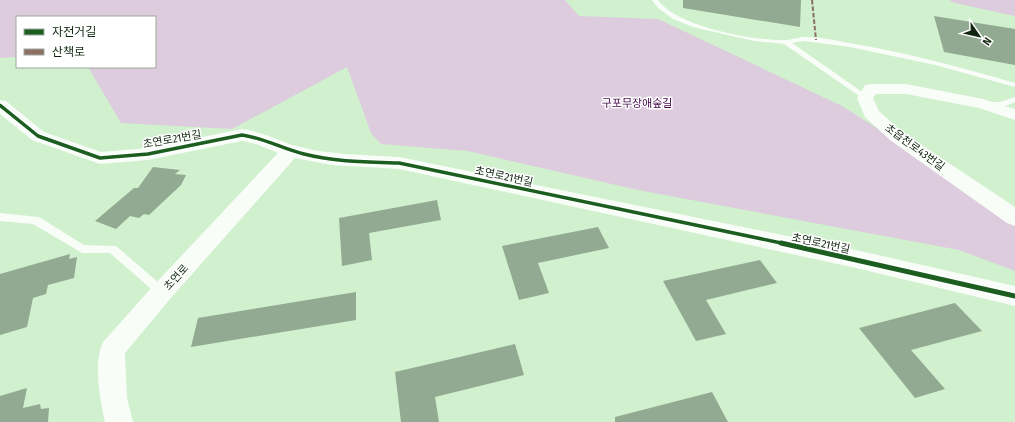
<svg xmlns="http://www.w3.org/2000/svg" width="1015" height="422" viewBox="0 0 1015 422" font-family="'Fira Sans Condensed','Noto Sans KR',sans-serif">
	<rect width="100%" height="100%" fill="#d0f0ce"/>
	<!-- green -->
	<path fill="#dcccdd" d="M 0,0 L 565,0 L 579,16 L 658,19 L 842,106 L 908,148 L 1015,222 L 1015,271 L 959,250 L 638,190 L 468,151 L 381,144 L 371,133 L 347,67 L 232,129 L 121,123 L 88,67 L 155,67 L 155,17 L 17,17 L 17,57 L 0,58 Z
		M 949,0 L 1015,0 L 1015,16 L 955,3 Z"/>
	<!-- building -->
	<path fill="#92aa91" d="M 683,0 L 801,0 L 800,27 L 683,8 Z
		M 934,16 L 1015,29 L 1015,65 L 944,52 Z
		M 153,167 L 180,170 L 175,174 L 186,175 L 181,185 L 149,215 L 144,214 L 139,218 L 130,216 L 116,229 L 95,221 L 134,188 L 138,188 Z
		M 437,200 L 441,220 L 369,233 L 372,260 L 342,266 L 339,218 Z
		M 598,227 L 609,248 L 538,263 L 549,293 L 519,300 L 502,246 Z
		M 70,254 L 69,259 L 77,257 L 74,278 L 48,285 L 46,294 L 33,298 L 27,327 L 0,335 L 0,274 Z
		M 760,260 L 777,283 L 706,300 L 726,334 L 696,341 L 663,281 Z
		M 356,292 L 356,320 L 191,347 L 198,318 Z
		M 955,303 L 982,331 L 911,350 L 945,389 L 915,398 L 859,328 Z
		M 515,344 L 524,375 L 435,397 L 439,422 L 401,422 L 395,372 Z
		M 27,388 L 23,408 L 40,404 L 41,409 L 49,408 L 48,422 L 0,422 L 0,396 Z
		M 712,392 L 728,422 L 615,422 L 615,417 Z"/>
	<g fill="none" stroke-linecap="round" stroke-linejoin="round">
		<!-- lane -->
		<path fill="#f8fdf8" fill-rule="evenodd" d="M 652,0 L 658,0 C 677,27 754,41 786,40 C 792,40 798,37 804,37 C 819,37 835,40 849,43 C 905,52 960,67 1015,83 L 1015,87 L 935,65 L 850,47 L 803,41 L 792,43 L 868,96 L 869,98 L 865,100 L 784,44 L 754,41 L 693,27 L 673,19 L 658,8 Z
			M 1015,97 L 1015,102 C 1006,106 992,111 984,104 L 988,102 L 1000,102 Z
			M 0,213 L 39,217 L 84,245 L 116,246 L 166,289 L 168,292 L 166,295 L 162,297 L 158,295 L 110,253 L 82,253 L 33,224 L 0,221 Z"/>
		<!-- street -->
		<path fill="#f8fdf8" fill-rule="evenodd" d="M 871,84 L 906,84 L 983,99 L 1015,109 L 1015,120 L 979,108 L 906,94 L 876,94 L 873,98 L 879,111 L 902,132 L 1015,207 L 1015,226 L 1007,223 L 890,140 L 865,117 L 857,98 L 865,85 Z
			M 0,100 L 6,101 L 44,132 L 101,152 L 148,148 L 242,129 L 249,130 L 269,136 L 292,145 L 318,151 L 345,154 L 399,157 L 856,250 L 1015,286 L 1015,306 L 856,268 L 399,169 L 331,165 L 295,158 L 170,299 L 125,353 L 127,398 L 133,422 L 105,422 C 100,401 93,362 103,342 L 154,285 L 278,153 L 256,144 L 242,141 L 148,160 L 100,164 L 32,140 L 0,114 Z"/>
		<!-- quiet -->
		<path stroke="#8d6e63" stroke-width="2" stroke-dasharray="4.5 2" stroke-linecap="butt" d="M 812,0 L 816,40"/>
		<defs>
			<path id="cycleway-far2" d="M 0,105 L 2,107"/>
			<path id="cycleway-far1" d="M 1,106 L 38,136 L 100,158 L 148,154 L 242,135 C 264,138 283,149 304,154 C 335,162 367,162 399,163 L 786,244"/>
			<path id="cycleway" d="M 781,243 L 1015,296"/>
		</defs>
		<!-- cycleway-far2 casing -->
		<use href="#cycleway-far2" stroke="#fff" stroke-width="5"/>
		<!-- cycleway-far1 casing -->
		<use href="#cycleway-far1" stroke="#fff" stroke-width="6"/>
		<!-- cycleway casing -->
		<use href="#cycleway" stroke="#fff" stroke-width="8"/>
		<!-- cycleway-far2 -->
		<use href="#cycleway-far2" stroke="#1b5e20" stroke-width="3"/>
		<!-- cycleway-far1 -->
		<use href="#cycleway-far1" stroke="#1b5e20" stroke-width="3.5"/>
		<!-- cycleway -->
		<use href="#cycleway" stroke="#1b5e20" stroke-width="5"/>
	</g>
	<g text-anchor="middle" stroke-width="3" stroke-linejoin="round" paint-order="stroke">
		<!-- park labels -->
		<g font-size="11" fill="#45094b" stroke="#fff">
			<text x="637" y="107">구포무장애숲길</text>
		</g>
		<!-- street labels -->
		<g font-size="11" fill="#102610" stroke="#fff">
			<text transform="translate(172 139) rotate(-10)" y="4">초연로21번길</text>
			<text transform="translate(915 147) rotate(36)" y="4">초읍천로43번길</text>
			<text transform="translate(504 176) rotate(12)" y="4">초연로21번길</text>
			<text transform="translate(821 243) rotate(12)" y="4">초연로21번길</text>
			<text transform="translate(176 277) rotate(-48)" y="4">초연로</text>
		</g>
	</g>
	<!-- legend -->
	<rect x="16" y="16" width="140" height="52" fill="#ffffff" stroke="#9fa89f"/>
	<rect x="24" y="29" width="20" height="6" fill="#1b5e20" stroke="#9fa89f"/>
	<text x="52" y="36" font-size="12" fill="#102610">자전거길</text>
	<rect x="24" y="49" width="20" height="6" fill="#8d6e63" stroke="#9fa89f"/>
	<text x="52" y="56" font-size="12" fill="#102610">산책로</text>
	<!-- north arrow -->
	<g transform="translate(979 36) rotate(124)" stroke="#ffffff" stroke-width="3" paint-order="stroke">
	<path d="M0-3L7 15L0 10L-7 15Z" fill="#102610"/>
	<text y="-6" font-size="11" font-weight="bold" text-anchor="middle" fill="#102610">N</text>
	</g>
</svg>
